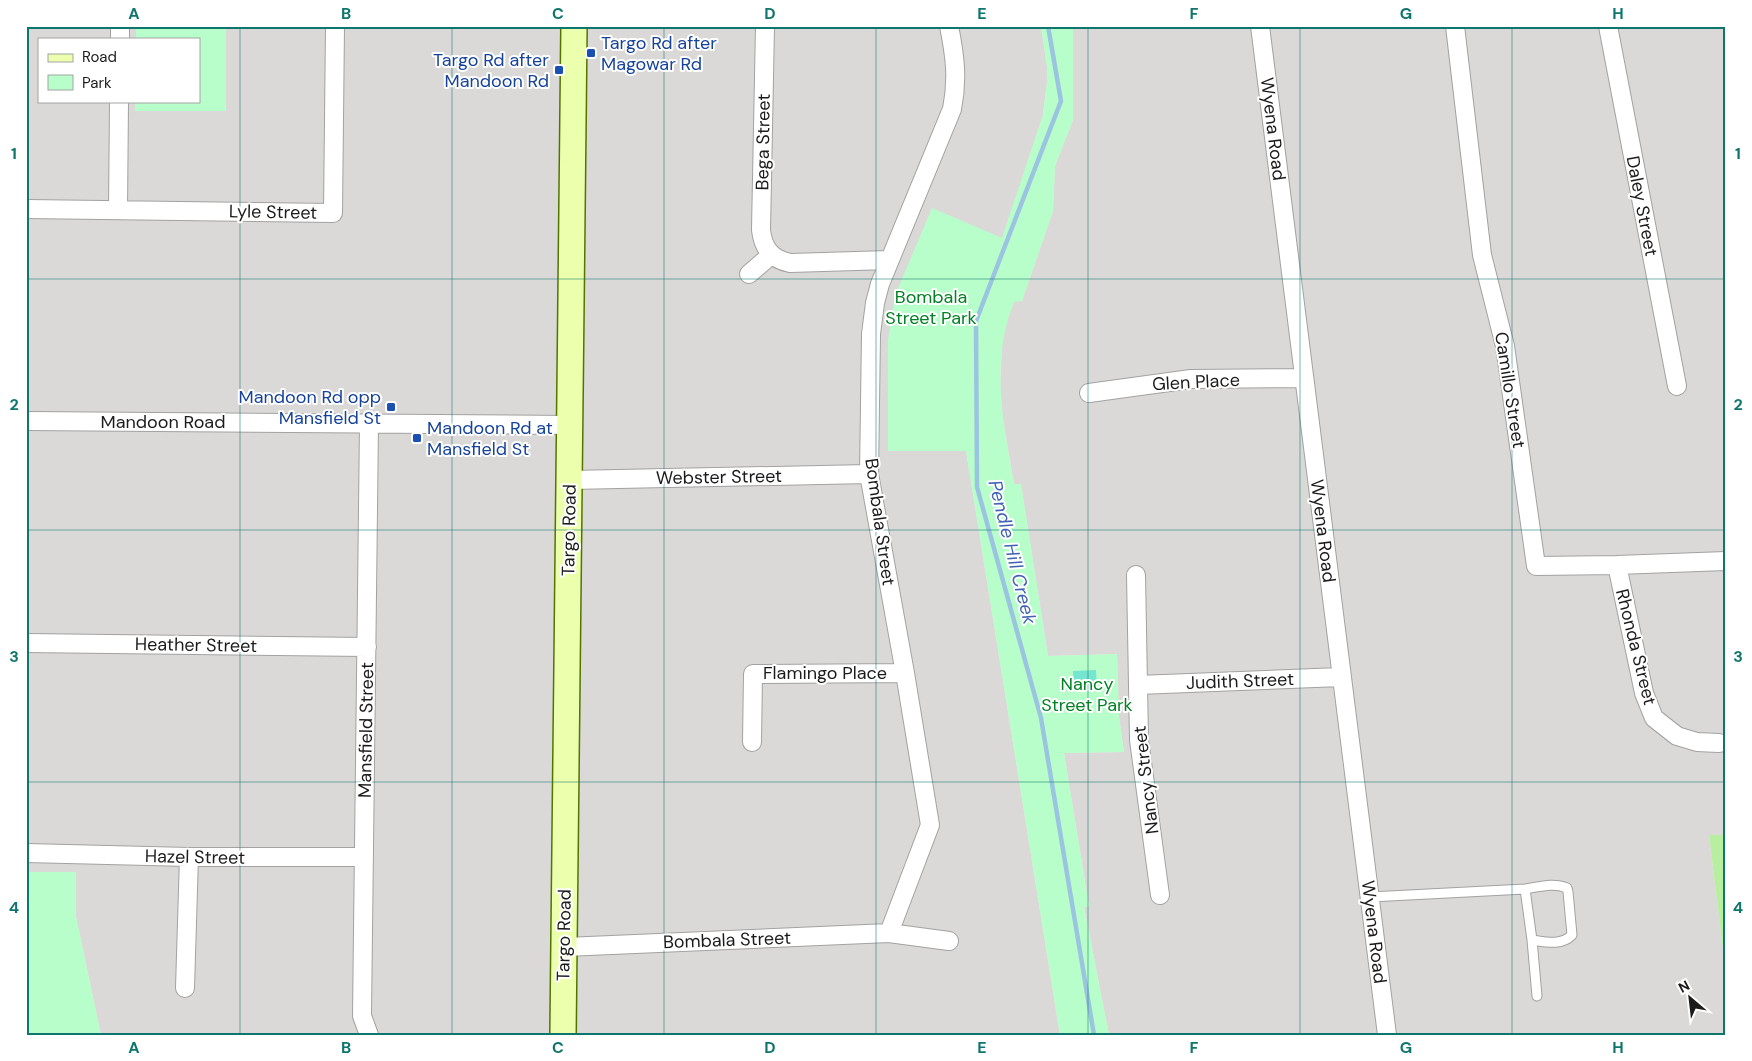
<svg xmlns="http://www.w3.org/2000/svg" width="1752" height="1061" viewBox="0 0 1752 1061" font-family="'DM Sans',sans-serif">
	<rect width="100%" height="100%" fill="#eeece0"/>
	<!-- residential -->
	<path fill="#dad9d8" d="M 26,26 L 136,26 L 136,39 L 39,39 L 39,101 L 135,101 L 135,110 L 226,111 L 226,26 L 1041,26 L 1047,67 L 1047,82 L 1043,115 L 1002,239 L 888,450 L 966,451 L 1060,1035 L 101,1035 L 76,917 L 76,873 L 26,872 Z
		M 1073,26 L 1726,26 L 1726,835 L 1709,835 L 1726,973 L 1726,1035 L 1109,1035 L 1084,906 L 1089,906 L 1064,753 L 1124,752 L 1119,717 L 1117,654 L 1048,656 L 1021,485 L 1014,484 L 1002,413 L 1000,387 L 1002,345 L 1006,320 L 1014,301 L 1022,301 L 1053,211 L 1055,166 L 1073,120 Z"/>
	<!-- grass -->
	<path fill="#b7eea0" d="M 1709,835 L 1726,835 L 1726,973 Z"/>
	<!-- park -->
	<path fill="#b7feca" d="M 136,26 L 226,26 L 226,111 L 135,111 L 135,101 L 199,101 L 199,39 L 136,39 Z
		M 1041,26 L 1073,26 L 1073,120 L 1055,166 L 1053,211 L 1022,301 L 1014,302 C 990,361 1003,423 1014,484 L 1021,484 L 1048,656 L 1117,654 L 1119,717 L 1124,752 L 1064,753 L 1089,907 L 1084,907 L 1109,1035 L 1060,1035 L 966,451 L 888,451 L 888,340 L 896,293 L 932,208 L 1002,238 L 1043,115 L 1047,82 L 1047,67 Z
		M 26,872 L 76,872 L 76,917 L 101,1035 L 26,1035 Z"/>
	<!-- pitch -->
	<path fill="#75e5d0" d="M 1096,670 L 1097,689 L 1074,689 L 1073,671 Z"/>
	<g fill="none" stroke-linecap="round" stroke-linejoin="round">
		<!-- stream -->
		<path stroke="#9bc4e0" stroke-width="4.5" d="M 1048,26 L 1061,101 L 976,321 L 977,487 L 1041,718 L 1094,1035"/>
		<defs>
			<path id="lane" d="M 1370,897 L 1525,889 C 1539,887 1553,882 1567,888 L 1568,892 L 1572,935 C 1561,946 1546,942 1532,940 L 1525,889
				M 1532,940 L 1537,996"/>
			<path id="street" d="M 765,26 L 761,230 C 763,248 771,259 790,263 L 889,260
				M 1260,26 L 1387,1035
				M 1455,26 L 1482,255 L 1505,346 L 1536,566 L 1617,565 L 1726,561
				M 1608,26 L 1677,386
				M 120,39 L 120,26
				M 26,209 L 333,213 L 335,26
				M 118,210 L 119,101
				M 749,274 L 771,255
				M 1089,393 L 1191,379 L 1304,378
				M 26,421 L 570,425
				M 369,424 L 362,1016 L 369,1035
				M 570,480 L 869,474
				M 1617,565 L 1644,693 L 1654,718 L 1677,736 L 1697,742 L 1719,743
				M 1136,575 L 1139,740 L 1160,895
				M 26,643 L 367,647
				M 1138,685 L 1341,677
				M 752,742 L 753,674 L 905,673
				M 26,853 L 189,857 L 364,857
				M 889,933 L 930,825 L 905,673 L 869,474 L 871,334 L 875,303 L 880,284 L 952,109 C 958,79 955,56 949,26
				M 565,947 L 889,933 L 949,941
				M 185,988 L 189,857"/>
			<path id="secondary" d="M 563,1035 L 574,26"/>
		</defs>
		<!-- lane casing -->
		<use href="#lane" stroke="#a2a2a2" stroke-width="11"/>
		<!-- street casing -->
		<use href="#street" stroke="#a2a2a2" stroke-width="20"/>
		<!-- secondary casing -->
		<use href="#secondary" stroke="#527500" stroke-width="28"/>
		<!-- lane -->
		<use href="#lane" stroke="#fff" stroke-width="9"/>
		<!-- street -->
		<use href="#street" stroke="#fff" stroke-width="18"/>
		<!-- secondary -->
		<use href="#secondary" stroke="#ebffad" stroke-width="25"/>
	</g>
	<!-- grid -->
	<path fill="none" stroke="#0f766e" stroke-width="1" stroke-opacity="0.55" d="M 240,26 L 240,1035M 452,26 L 452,1035M 664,26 L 664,1035M 876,26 L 876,1035M 1088,26 L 1088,1035M 1300,26 L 1300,1035M 1512,26 L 1512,1035M 26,279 L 1726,279M 26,530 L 1726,530M 26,782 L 1726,782"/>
	<!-- markers -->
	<g fill="#1a4fb4" stroke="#fff" stroke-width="2">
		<rect x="586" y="48" width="10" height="10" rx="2.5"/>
		<rect x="554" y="65" width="10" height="10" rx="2.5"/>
		<rect x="386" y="402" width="10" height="10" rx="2.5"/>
		<rect x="412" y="433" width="10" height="10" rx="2.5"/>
	</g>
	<g text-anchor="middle" stroke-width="4" stroke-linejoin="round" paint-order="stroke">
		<!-- transit labels -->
		<g font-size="18" fill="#164399" stroke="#fff" text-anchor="start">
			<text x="601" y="49">Targo Rd after<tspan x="601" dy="21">Magowar Rd</tspan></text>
			<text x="549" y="66" text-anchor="end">Targo Rd after<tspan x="549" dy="21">Mandoon Rd</tspan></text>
			<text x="381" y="403" text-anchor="end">Mandoon Rd opp<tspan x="381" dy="21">Mansfield St</tspan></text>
			<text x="427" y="434">Mandoon Rd at<tspan x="427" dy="21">Mansfield St</tspan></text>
		</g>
		<!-- street labels -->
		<g font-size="18" fill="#1b1b1b" stroke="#fff">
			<text transform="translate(1273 129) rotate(83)" y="6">Wyena Road</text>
			<text transform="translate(763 142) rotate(-89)" y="6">Bega Street</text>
			<text transform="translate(1642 206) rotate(79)" y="6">Daley Street</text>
			<text transform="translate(273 212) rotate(1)" y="6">Lyle Street</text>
			<text transform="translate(1196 382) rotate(-3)" y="6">Glen Place</text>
			<text transform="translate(1510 390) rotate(81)" y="6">Camillo Street</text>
			<text x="163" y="428">Mandoon Road</text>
			<text transform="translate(719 477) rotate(-1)" y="6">Webster Street</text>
			<text transform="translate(880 522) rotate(82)" y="6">Bombala Street</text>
			<text transform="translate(569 530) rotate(-89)" y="6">Targo Road</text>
			<text transform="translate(1323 531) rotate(83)" y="6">Wyena Road</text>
			<text transform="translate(196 645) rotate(1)" y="6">Heather Street</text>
			<text transform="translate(1636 647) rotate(76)" y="6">Rhonda Street</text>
			<text x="825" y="679">Flamingo Place</text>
			<text transform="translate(1240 681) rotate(-2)" y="6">Judith Street</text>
			<text transform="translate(366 730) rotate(-89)" y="6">Mansfield Street</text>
			<text transform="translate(1146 780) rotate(-97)" y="6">Nancy Street</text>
			<text transform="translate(195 857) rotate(1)" y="6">Hazel Street</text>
			<text transform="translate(1374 932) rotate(83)" y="6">Wyena Road</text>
			<text transform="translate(564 935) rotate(-89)" y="6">Targo Road</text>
			<text transform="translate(727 940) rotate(-2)" y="6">Bombala Street</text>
		</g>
		<!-- park labels -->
		<g font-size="18" fill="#028125" stroke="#fff">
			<text x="931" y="303">Bombala<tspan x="931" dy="21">Street Park</tspan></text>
			<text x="1087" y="690">Nancy<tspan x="1087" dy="21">Street Park</tspan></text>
		</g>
		<!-- water labels -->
		<g font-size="19" font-style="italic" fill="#4064b3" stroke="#fff">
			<text transform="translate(1013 552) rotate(76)" y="7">Pendle Hill Creek</text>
		</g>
	</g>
	<!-- border -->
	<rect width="1752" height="1061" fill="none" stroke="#ffffff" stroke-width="55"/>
	<!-- legend -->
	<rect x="38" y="38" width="162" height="65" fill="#ffffff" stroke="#a4a4a4"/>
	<rect x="48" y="54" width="25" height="8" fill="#ebffad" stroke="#a4a4a4"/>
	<text x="82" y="62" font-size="15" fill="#1b1b1b">Road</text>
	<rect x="48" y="75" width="25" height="15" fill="#b7feca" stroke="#a4a4a4"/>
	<text x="82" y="88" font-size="15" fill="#1b1b1b">Park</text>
	<!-- north arrow -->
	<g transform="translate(1690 998) rotate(332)" stroke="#ffffff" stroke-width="4" paint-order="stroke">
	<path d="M0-4L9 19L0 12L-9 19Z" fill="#1b1b1b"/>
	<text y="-8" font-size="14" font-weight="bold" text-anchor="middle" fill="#1b1b1b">N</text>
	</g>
	<rect x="28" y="28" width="1696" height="1006" fill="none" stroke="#0f766e" stroke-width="2"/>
	<g font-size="16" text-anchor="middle" font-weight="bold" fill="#0f766e">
		<text x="134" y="19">A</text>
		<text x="346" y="19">B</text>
		<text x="558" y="19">C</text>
		<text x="770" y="19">D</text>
		<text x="982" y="19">E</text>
		<text x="1194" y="19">F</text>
		<text x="1406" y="19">G</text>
		<text x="1618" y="19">H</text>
		<text x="14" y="159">1</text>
		<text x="1738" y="159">1</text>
		<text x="14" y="410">2</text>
		<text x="1738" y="410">2</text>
		<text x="14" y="662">3</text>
		<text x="1738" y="662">3</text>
		<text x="14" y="913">4</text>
		<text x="1738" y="913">4</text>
		<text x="134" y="1053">A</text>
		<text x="346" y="1053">B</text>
		<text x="558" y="1053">C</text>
		<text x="770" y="1053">D</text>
		<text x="982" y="1053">E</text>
		<text x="1194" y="1053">F</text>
		<text x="1406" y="1053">G</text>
		<text x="1618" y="1053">H</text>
	</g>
</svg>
